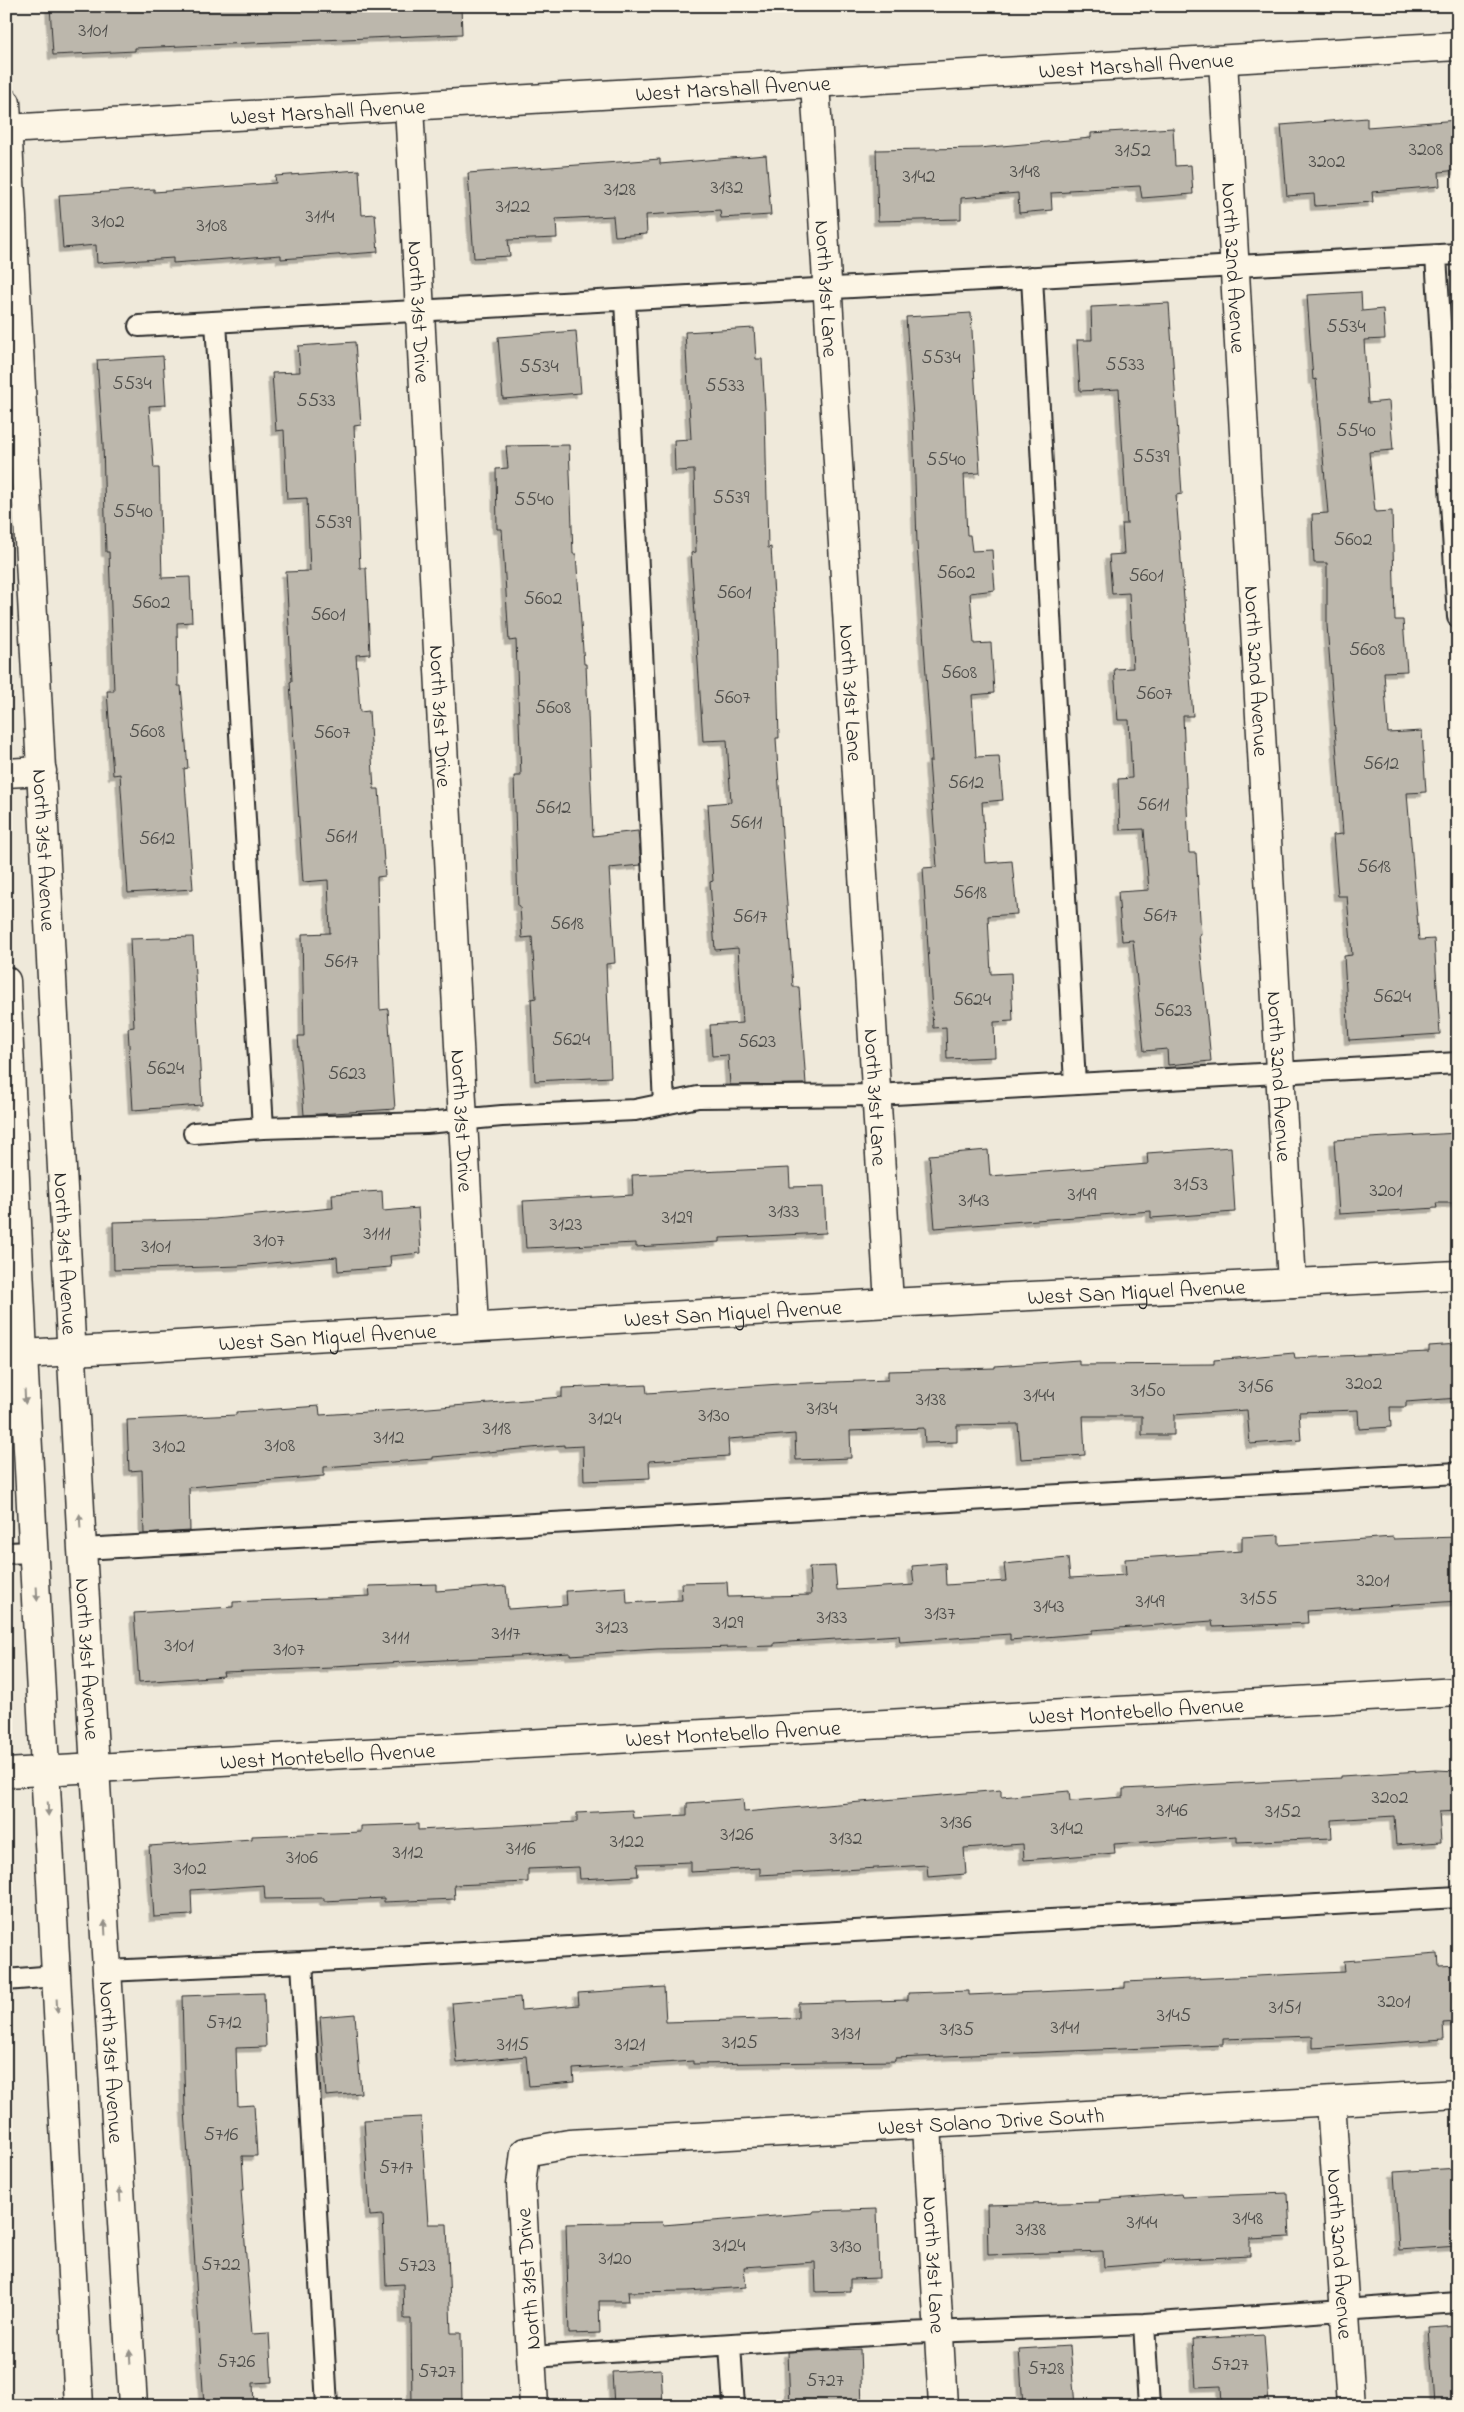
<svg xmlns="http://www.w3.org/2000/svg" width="1464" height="2412" viewBox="0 0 1464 2412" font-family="'Indie Flower',sans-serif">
	<defs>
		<filter id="shadow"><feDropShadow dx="-4.5" dy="4.5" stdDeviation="0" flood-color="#0004"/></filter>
	</defs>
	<rect width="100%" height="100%" fill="#efe9da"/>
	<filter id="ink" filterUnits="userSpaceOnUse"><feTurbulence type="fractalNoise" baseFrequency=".02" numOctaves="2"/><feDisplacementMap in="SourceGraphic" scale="10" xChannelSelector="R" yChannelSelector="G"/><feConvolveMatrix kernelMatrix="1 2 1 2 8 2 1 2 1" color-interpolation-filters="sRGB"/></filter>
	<g filter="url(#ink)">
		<!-- building -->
		<path fill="#bcb7ac" stroke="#2b2b2b" filter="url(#shadow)" d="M 50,6 L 461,6 L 462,34 L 135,48 L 135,51 L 53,55 Z
			M 1367,118 L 1367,127 L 1458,120 L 1458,170 L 1439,172 L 1440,186 L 1372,192 L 1373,202 L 1315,206 L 1314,194 L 1287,196 L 1281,125 Z
			M 1173,128 L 1175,166 L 1191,165 L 1193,194 L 1142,198 L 1140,186 L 1069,190 L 1069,192 L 1051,193 L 1052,210 L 1019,213 L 1018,193 L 961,198 L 961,219 L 878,221 L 876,150 L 979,148 L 1091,138 L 1091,133 Z
			M 766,155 L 771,215 L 721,218 L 720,210 L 646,215 L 647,234 L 615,236 L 613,216 L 556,219 L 557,238 L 508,240 L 510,256 L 474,258 L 468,173 L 660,159 L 660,164 Z
			M 359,170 L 362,215 L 375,214 L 378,252 L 281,259 L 281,255 L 173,263 L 173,258 L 97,263 L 96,245 L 63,248 L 59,195 L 154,189 L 154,192 L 276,183 L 275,176 Z
			M 1361,292 L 1362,311 L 1383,309 L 1385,339 L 1364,340 L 1368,403 L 1389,401 L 1393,450 L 1369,452 L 1375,512 L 1392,511 L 1395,620 L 1403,620 L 1407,671 L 1384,672 L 1388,733 L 1422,731 L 1426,792 L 1407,793 L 1419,940 L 1434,939 L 1440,1034 L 1349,1040 L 1344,956 L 1352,955 L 1347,896 L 1338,896 L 1333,835 L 1343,834 L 1327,625 L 1327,563 L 1314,563 L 1312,514 L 1328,513 L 1316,379 L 1313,380 L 1307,295 Z
			M 1169,303 L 1182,494 L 1176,495 L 1193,716 L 1183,716 L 1189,853 L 1196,853 L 1201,935 L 1199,935 L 1211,1061 L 1168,1065 L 1167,1049 L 1144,1051 L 1133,940 L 1122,941 L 1118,892 L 1149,890 L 1144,829 L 1120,830 L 1118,779 L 1132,778 L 1129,720 L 1118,720 L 1114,669 L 1133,668 L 1129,593 L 1112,594 L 1109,555 L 1124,554 L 1122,524 L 1127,524 L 1119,389 L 1080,391 L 1077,340 L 1092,340 L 1091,307 Z
			M 971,313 L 980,473 L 964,474 L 967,535 L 970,535 L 972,551 L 992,550 L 995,590 L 970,593 L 974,644 L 991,643 L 994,693 L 972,695 L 976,757 L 999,756 L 1003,800 L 982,802 L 986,863 L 1012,861 L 1017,914 L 988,916 L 991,974 L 1011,973 L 1013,1021 L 994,1022 L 995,1057 L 947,1059 L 946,1027 L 933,1028 L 923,868 L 937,867 L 929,761 L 932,761 L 917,543 L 913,417 L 906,317 Z
			M 754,328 L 756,359 L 762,359 L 765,409 L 768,548 L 771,547 L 776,630 L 779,738 L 776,738 L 783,850 L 793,987 L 799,987 L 806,1084 L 730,1085 L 728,1055 L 712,1056 L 710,1025 L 743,1023 L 738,948 L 715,950 L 710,882 L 713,881 L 708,804 L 731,802 L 727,740 L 703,741 L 691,553 L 696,552 L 694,470 L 675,471 L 674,440 L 691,439 L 685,332 Z
			M 576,331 L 581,393 L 503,399 L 498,337 Z
			M 355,342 L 361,425 L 354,426 L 360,568 L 366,568 L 370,654 L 356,655 L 360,712 L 369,711 L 374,789 L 379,789 L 385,876 L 377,877 L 380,1010 L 388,1009 L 395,1109 L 304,1115 L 298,1036 L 304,1036 L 302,934 L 330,933 L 328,880 L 303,882 L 290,682 L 292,681 L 286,572 L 310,571 L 307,498 L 287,499 L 284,430 L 276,431 L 272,373 L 300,372 L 298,346 Z
			M 163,356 L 166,405 L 149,406 L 154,468 L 159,468 L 162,578 L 190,577 L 192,622 L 177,623 L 178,686 L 181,686 L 188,768 L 184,769 L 193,889 L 128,893 L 120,774 L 113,775 L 107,691 L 114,691 L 109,552 L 106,552 L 103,444 L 97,360 Z
			M 569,445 L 573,554 L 576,554 L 584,664 L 586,664 L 593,836 L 638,831 L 641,865 L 609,868 L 615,963 L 606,964 L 611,1077 L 535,1081 L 531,999 L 536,998 L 532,937 L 522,938 L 520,906 L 518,906 L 514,776 L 521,776 L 516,640 L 509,641 L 502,529 L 497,529 L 496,469 L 508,468 L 506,446 Z
			M 193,937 L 202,1105 L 133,1110 L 128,1028 L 134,1027 L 130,939 Z
			M 1458,1133 L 1458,1203 L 1436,1203 L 1437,1208 L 1339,1214 L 1334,1140 Z
			M 1231,1147 L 1235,1212 L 1151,1218 L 1151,1211 L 935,1228 L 929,1155 L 988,1150 L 990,1176 L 1148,1164 L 1147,1153 Z
			M 789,1168 L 790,1187 L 824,1186 L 826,1233 L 720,1238 L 720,1242 L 636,1247 L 636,1243 L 526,1248 L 523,1201 L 633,1195 L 632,1175 Z
			M 382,1191 L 383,1211 L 418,1208 L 421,1253 L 390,1256 L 391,1267 L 338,1271 L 337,1257 L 238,1266 L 114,1270 L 113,1222 L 214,1219 L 333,1208 L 332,1194 Z
			M 1458,1344 L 1458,1398 L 1406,1402 L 1406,1407 L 1390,1407 L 1391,1427 L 1359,1429 L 1358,1410 L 1299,1412 L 1301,1440 L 1250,1444 L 1247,1410 L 1174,1415 L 1174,1435 L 1142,1435 L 1142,1416 L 1083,1416 L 1085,1455 L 1021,1459 L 1018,1424 L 957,1425 L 957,1442 L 925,1443 L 924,1428 L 850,1431 L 851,1458 L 796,1460 L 795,1434 L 728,1439 L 729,1456 L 649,1461 L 650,1478 L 584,1481 L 583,1446 L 564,1447 L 564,1445 L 433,1457 L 433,1459 L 324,1467 L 324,1476 L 189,1487 L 190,1531 L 144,1534 L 142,1470 L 129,1471 L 127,1420 L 236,1415 L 236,1412 L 319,1406 L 320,1415 L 429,1408 L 562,1397 L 562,1388 L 646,1385 L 647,1393 L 780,1384 L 888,1380 L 888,1371 L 995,1368 L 995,1366 L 1079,1360 L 1079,1365 L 1214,1364 L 1214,1360 L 1294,1353 L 1295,1358 L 1429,1352 L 1429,1346 Z
			M 1279,1535 L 1279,1545 L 1393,1537 L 1393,1539 L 1458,1537 L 1458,1601 L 1307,1611 L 1308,1623 L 1213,1627 L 1212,1621 L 1092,1630 L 1092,1633 L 1010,1640 L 1010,1634 L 900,1642 L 899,1635 L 774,1643 L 774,1646 L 657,1649 L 570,1655 L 570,1653 L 332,1666 L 332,1668 L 223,1672 L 224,1676 L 139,1682 L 134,1613 L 233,1607 L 233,1602 L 370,1596 L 369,1586 L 436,1584 L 436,1591 L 506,1586 L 508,1609 L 567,1605 L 566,1591 L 626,1587 L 627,1603 L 682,1600 L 681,1583 L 727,1582 L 728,1597 L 811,1595 L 809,1567 L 835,1566 L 837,1590 L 914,1585 L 912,1566 L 945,1563 L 946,1585 L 1006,1581 L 1004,1564 L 1068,1558 L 1070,1578 L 1126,1575 L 1125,1559 L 1242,1551 L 1242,1537 Z
			M 1436,1770 L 1458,1771 L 1458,1811 L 1439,1812 L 1441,1842 L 1396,1845 L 1394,1816 L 1331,1820 L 1332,1838 L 1237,1842 L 1237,1836 L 1114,1844 L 1115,1853 L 1024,1860 L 1023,1844 L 964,1848 L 966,1874 L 928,1877 L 927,1865 L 760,1875 L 760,1868 L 691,1872 L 691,1862 L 637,1864 L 638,1876 L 580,1879 L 579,1867 L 528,1869 L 528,1882 L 454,1885 L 455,1899 L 384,1902 L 384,1898 L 324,1901 L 324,1898 L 265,1899 L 264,1885 L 191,1890 L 192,1915 L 154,1917 L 149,1846 L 252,1839 L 252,1836 L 361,1832 L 361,1826 L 418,1824 L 418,1830 L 577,1822 L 577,1813 L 632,1810 L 633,1818 L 687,1815 L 687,1803 L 743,1799 L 744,1812 L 1001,1790 L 1001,1797 L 1069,1791 L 1070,1801 L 1123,1797 L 1123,1789 L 1341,1778 L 1341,1776 Z
			M 1438,1954 L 1439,1966 L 1458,1965 L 1458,2022 L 1443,2023 L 1444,2039 L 1313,2048 L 1313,2036 L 1223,2039 L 1223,2045 L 895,2058 L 895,2061 L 693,2064 L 693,2061 L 573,2069 L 574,2082 L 529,2086 L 526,2056 L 457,2063 L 452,2003 L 520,1997 L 521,2010 L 579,2005 L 578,1993 L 664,1987 L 666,2022 L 798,2018 L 798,2003 L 908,2000 L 908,1993 L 969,1991 L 969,1995 L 1125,1988 L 1125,1982 L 1345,1972 L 1344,1961 Z
			M 264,1993 L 266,2047 L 236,2048 L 238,2106 L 254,2105 L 257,2156 L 242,2156 L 244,2190 L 241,2190 L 252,2334 L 269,2333 L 272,2382 L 253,2383 L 254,2406 L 204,2406 L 185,2110 L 182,1996 Z
			M 355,2014 L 361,2093 L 326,2096 L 320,2017 Z
			M 421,2117 L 428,2224 L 447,2224 L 451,2333 L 461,2333 L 462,2406 L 412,2406 L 411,2319 L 404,2319 L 403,2284 L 386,2285 L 383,2215 L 370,2216 L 364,2120 Z
			M 1458,2168 L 1458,2246 L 1399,2250 L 1394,2172 Z
			M 1288,2193 L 1290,2237 L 1250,2239 L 1250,2256 L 1164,2260 L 1165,2262 L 1104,2267 L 1103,2251 L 988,2255 L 987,2205 L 1100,2202 L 1099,2200 L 1181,2194 L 1182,2197 Z
			M 877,2209 L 879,2278 L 850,2279 L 850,2291 L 816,2292 L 815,2262 L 744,2267 L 746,2287 L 688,2291 L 628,2292 L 629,2301 L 599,2301 L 600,2333 L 569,2334 L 566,2224 L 662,2222 L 663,2225 L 813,2213 L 813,2211 Z
			M 1458,2325 L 1458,2406 L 1434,2406 L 1429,2327 Z
			M 1264,2335 L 1269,2406 L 1222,2406 L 1221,2386 L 1196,2387 L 1193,2339 Z
			M 1070,2346 L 1075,2406 L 1023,2406 L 1019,2349 Z
			M 860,2349 L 862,2406 L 790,2406 L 788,2352 Z
			M 661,2369 L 663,2406 L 614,2406 L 612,2372 Z"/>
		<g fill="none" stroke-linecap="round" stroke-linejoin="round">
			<defs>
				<path id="lane" d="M 1436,256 L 1458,617
					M 1032,277 L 1075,1084
					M 625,300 L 664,1104
					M 216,322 L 263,1128
					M 139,326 L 1458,254
					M 194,1133 L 263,1128 L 426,1123 L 502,1116 L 635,1110 L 698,1097 L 876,1095 L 1458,1063
					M 82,1549 L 1458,1473
					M 6,1553 L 35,1552
					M 302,1962 L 327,2406
					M 107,1971 L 302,1962 L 1458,1897
					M 6,1980 L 55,1976
					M 1144,2324 L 1149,2406
					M 730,2345 L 734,2406
					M 532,2357 L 904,2333 L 1144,2324 L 1458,2302"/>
				<g id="street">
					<path id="s1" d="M 1223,60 L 1292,1283"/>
					<path id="s2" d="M 815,83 L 889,1303"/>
					<path id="s3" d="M 409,106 L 474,1327"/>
					<path id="s4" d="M 6,129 L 1458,46"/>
					<path id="s5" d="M 6,1355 L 889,1303 L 1458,1275"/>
					<path id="s6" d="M 6,1773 L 1458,1692"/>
					<path id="s7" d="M 1331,2102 L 1351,2406"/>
					<path id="s8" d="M 927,2125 L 943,2406"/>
					<path id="s9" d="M 534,2406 L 521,2185 L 525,2152 L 569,2144 L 1458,2094"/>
				</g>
				<g id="secondary">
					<path id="s10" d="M 6,103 L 82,1549 L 133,2406"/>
					<path d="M 6,773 L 42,771"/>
					<path d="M 6,981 L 23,1355 L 79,2406"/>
				</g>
			</defs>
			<!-- lane casing -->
			<use href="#lane" stroke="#2b2b2b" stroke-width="24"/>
			<!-- street casing -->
			<use href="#street" stroke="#2b2b2b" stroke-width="31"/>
			<!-- secondary casing -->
			<use href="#secondary" stroke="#2b2b2b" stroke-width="31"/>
			<!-- lane -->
			<use href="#lane" stroke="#fcf5e5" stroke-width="20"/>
			<!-- street -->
			<use href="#street" stroke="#fcf5e5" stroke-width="28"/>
			<!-- secondary -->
			<use href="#secondary" stroke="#fcf5e5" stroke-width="28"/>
		</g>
		<!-- one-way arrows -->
		<defs><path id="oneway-solid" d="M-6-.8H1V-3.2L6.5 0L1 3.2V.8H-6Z" transform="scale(1.25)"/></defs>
		<g fill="#949088">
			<use href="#oneway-solid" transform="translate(25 1397) rotate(87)"/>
			<use href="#oneway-solid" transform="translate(80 1521) rotate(-93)"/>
			<use href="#oneway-solid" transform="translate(37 1594) rotate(87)"/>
			<use href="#oneway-solid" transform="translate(48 1809) rotate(88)"/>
			<use href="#oneway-solid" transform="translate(105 1928) rotate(-93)"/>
			<use href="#oneway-solid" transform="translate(57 2006) rotate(87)"/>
			<use href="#oneway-solid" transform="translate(120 2195) rotate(-93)"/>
			<use href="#oneway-solid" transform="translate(130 2357) rotate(-93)"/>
		</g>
	</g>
	<g text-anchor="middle" stroke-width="5" stroke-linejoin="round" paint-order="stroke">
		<!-- number labels -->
		<g font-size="20" fill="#4f4e4b">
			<text x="93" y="36">3101</text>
			<text x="1426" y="155">3208</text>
			<text x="1133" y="156">3152</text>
			<text x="1327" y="167">3202</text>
			<text x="1025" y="177">3148</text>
			<text x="919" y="182">3142</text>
			<text x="727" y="193">3132</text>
			<text x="620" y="195">3128</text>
			<text x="513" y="212">3122</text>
			<text x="320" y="222">3114</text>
			<text x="108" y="227">3102</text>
			<text x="212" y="231">3108</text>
			<text x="1346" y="332">5534</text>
			<text x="941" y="363">5534</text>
			<text x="1125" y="370">5533</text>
			<text x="539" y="372">5534</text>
			<text x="132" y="389">5534</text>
			<text x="725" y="391">5533</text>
			<text x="316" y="406">5533</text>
			<text x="1356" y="436">5540</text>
			<text x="1151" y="462">5539</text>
			<text x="946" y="465">5540</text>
			<text x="731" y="503">5539</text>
			<text x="534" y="505">5540</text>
			<text x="133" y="517">5540</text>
			<text x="333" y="528">5539</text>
			<text x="1353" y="545">5602</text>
			<text x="956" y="578">5602</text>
			<text x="1146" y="581">5601</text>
			<text x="734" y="598">5601</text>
			<text x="543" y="604">5602</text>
			<text x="151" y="608">5602</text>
			<text x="328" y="620">5601</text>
			<text x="1367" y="655">5608</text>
			<text x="959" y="678">5608</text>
			<text x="1154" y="699">5607</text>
			<text x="732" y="703">5607</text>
			<text x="553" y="713">5608</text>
			<text x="147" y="737">5608</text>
			<text x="332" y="738">5607</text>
			<text x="1381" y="769">5612</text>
			<text x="966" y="788">5612</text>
			<text x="1153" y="810">5611</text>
			<text x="553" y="813">5612</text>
			<text x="746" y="828">5611</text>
			<text x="341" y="842">5611</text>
			<text x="157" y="844">5612</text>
			<text x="1374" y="872">5618</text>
			<text x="970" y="898">5618</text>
			<text x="1160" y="921">5617</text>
			<text x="750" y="922">5617</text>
			<text x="567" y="929">5618</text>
			<text x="341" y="967">5617</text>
			<text x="1392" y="1002">5624</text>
			<text x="972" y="1005">5624</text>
			<text x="1173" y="1016">5623</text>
			<text x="571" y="1045">5624</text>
			<text x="757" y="1047">5623</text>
			<text x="165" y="1074">5624</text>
			<text x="347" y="1079">5623</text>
			<text x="1191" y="1190">3153</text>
			<text x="1386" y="1196">3201</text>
			<text x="1082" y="1200">3149</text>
			<text x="974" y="1206">3143</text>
			<text x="784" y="1217">3133</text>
			<text x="677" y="1223">3129</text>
			<text x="566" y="1230">3123</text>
			<text x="377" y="1239">3111</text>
			<text x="269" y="1246">3107</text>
			<text x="156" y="1252">3101</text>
			<text x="1364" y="1389">3202</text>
			<text x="1256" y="1392">3156</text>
			<text x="1148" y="1396">3150</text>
			<text x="1039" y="1401">3144</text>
			<text x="931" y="1405">3138</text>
			<text x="822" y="1414">3134</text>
			<text x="714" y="1421">3130</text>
			<text x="605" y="1424">3124</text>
			<text x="497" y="1434">3118</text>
			<text x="389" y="1443">3112</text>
			<text x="280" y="1451">3108</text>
			<text x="169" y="1452">3102</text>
			<text x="1373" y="1586">3201</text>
			<text x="1259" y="1604">3155</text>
			<text x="1150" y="1607">3149</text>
			<text x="1049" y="1612">3143</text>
			<text x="940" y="1619">3137</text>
			<text x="832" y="1623">3133</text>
			<text x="728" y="1628">3129</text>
			<text x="612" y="1633">3123</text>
			<text x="506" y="1639">3117</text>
			<text x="396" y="1643">3111</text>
			<text x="179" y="1651">3101</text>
			<text x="289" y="1655">3107</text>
			<text x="1390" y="1803">3202</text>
			<text x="1172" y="1816">3146</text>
			<text x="1283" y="1817">3152</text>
			<text x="956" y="1828">3136</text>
			<text x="1067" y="1834">3142</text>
			<text x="737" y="1840">3126</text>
			<text x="846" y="1844">3132</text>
			<text x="627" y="1847">3122</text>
			<text x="521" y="1854">3116</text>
			<text x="408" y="1858">3112</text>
			<text x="302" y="1863">3106</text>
			<text x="190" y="1874">3102</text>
			<text x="1394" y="2007">3201</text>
			<text x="1285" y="2013">3151</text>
			<text x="1174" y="2021">3145</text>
			<text x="224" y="2028">5712</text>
			<text x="1065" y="2033">3141</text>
			<text x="957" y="2035">3135</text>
			<text x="846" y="2039">3131</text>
			<text x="740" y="2048">3125</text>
			<text x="513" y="2050">3115</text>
			<text x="630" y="2050">3121</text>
			<text x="221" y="2140">5716</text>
			<text x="396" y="2173">5717</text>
			<text x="1248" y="2224">3148</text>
			<text x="1142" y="2228">3144</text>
			<text x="1031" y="2235">3138</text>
			<text x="729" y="2251">3124</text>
			<text x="846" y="2252">3130</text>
			<text x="615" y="2264">3120</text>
			<text x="221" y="2270">5722</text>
			<text x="417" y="2271">5723</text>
			<text x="236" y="2367">5726</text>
			<text x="1230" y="2370">5727</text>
			<text x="1046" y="2374">5728</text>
			<text x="437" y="2377">5727</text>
			<text x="825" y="2386">5727</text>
		</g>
		<!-- street labels -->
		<g font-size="22" fill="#2b2b2b" stroke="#fcf5e5">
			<text dy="8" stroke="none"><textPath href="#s4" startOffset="1132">West Marshall Avenue</textPath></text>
			<text dy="8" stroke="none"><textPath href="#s4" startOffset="728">West Marshall Avenue</textPath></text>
			<text dy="8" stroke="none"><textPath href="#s4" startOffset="322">West Marshall Avenue</textPath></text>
			<text dy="8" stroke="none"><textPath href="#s1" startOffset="208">North 32nd Avenue</textPath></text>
			<text dy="8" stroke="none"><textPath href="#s2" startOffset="206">North 31st Lane</textPath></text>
			<text dy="8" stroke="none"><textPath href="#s3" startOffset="206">North 31st Drive</textPath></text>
			<text dy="8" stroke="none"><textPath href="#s1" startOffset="612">North 32nd Avenue</textPath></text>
			<text dy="8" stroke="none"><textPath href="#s2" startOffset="611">North 31st Lane</textPath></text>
			<text dy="8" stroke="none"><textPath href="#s3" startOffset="611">North 31st Drive</textPath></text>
			<text dy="8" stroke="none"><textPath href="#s10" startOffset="748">North 31st Avenue</textPath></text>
			<text dy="8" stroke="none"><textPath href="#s1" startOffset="1018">North 32nd Avenue</textPath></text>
			<text dy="8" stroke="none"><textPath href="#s2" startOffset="1016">North 31st Lane</textPath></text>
			<text dy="8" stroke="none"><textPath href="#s3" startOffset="1016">North 31st Drive</textPath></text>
			<text dy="8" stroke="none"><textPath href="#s10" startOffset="1152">North 31st Avenue</textPath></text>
			<text dy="8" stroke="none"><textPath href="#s5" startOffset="1132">West San Miguel Avenue</textPath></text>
			<text dy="8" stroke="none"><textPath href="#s5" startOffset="728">West San Miguel Avenue</textPath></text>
			<text dy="8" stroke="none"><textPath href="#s5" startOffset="322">West San Miguel Avenue</textPath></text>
			<text dy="8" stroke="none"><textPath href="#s10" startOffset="1558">North 31st Avenue</textPath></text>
			<text dy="8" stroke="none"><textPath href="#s6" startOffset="1132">West Montebello Avenue</textPath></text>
			<text dy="8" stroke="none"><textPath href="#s6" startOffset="728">West Montebello Avenue</textPath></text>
			<text dy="8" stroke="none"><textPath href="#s6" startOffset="322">West Montebello Avenue</textPath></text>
			<text dy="8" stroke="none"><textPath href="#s10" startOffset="1962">North 31st Avenue</textPath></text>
			<text dy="8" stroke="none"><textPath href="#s9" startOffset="722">West Solano Drive South</textPath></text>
			<text dy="8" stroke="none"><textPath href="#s7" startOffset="152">North 32nd Avenue</textPath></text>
			<text dy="8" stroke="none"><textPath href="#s8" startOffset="140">North 31st Lane</textPath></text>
			<text transform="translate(527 2279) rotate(-94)" y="8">North 31st Drive</text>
		</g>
	</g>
	<!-- margin -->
	<rect width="1464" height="2412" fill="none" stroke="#fcf5e5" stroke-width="25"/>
	<rect x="12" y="12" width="1439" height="2387" fill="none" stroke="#2b2b2b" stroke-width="2" filter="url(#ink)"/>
</svg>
